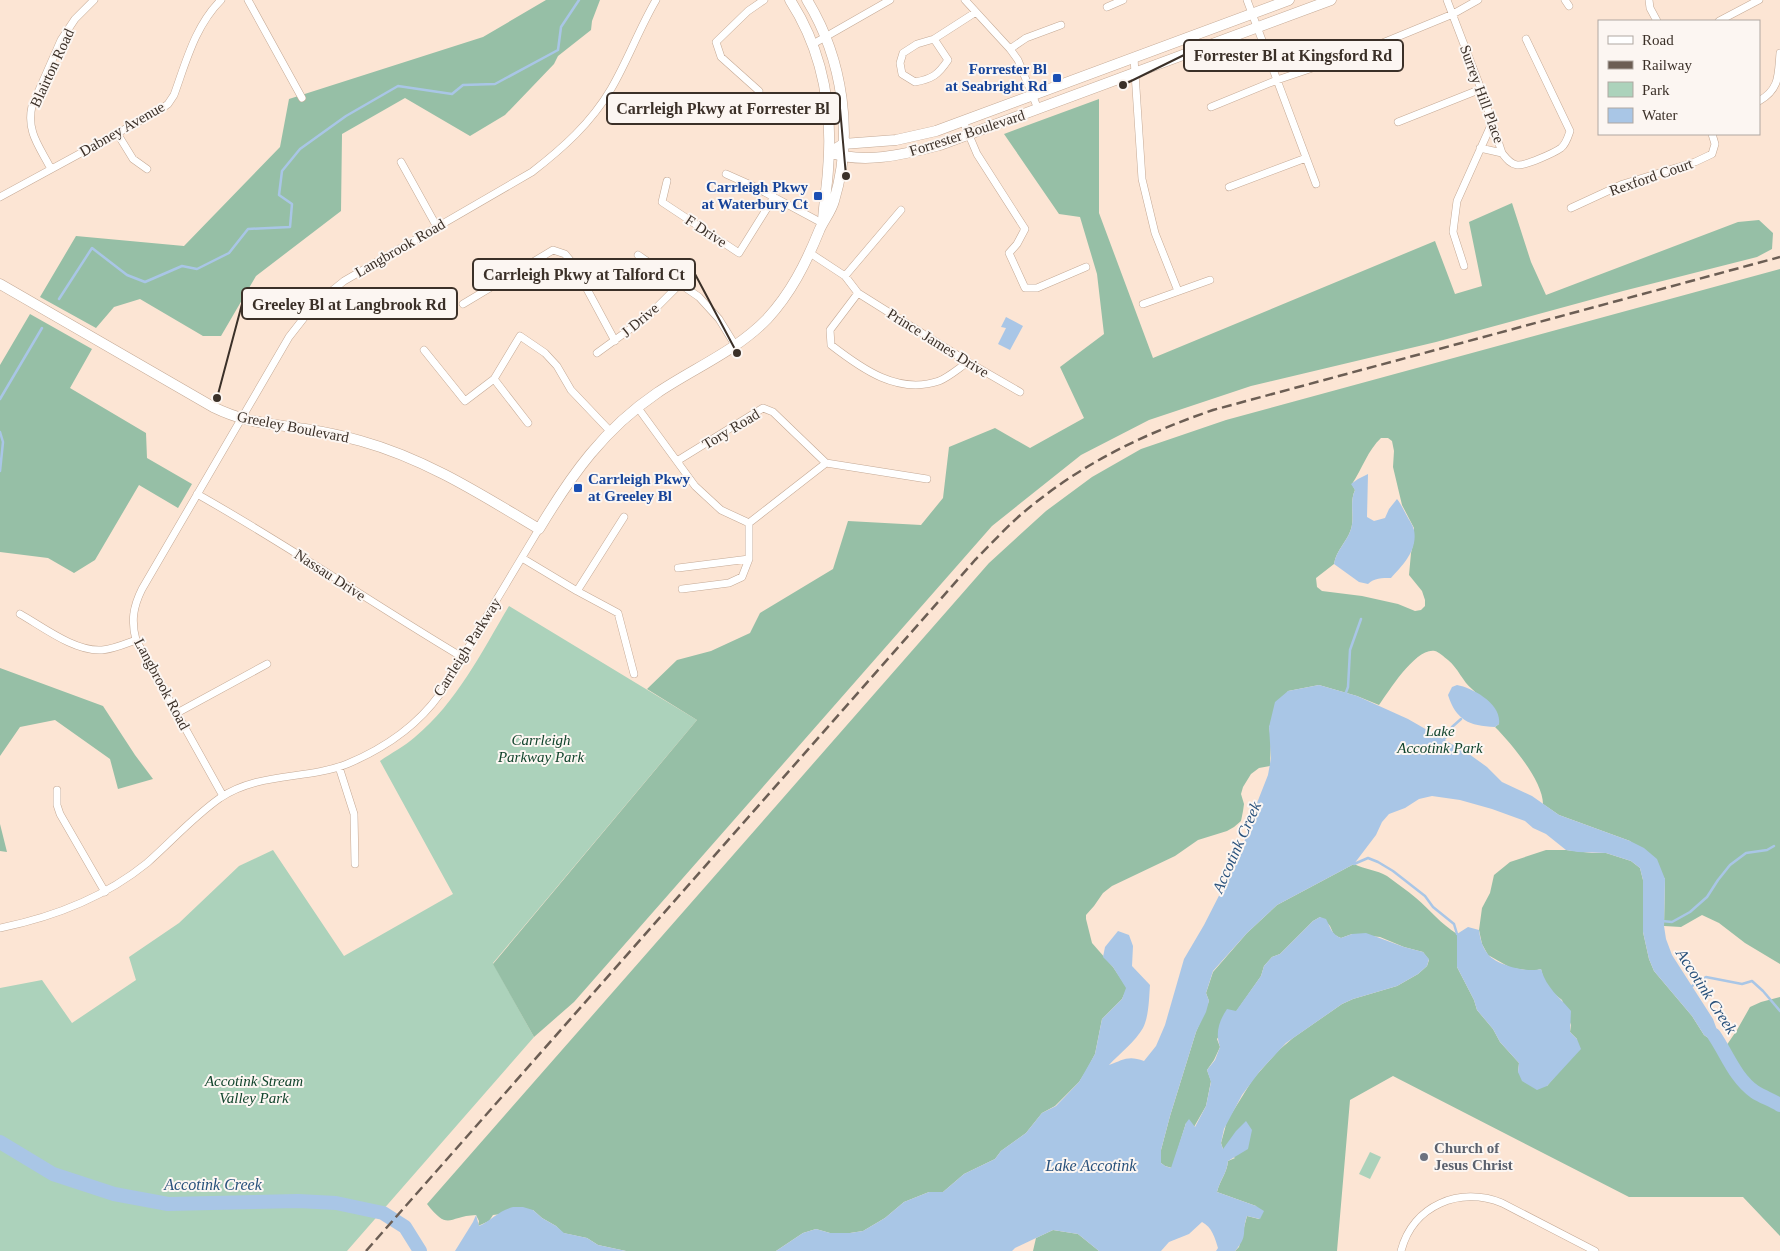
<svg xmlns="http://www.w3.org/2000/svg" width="1780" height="1251" viewBox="0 0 1780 1251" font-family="'Times New Roman',serif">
	<rect width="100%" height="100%" fill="#fce5d4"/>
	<!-- green -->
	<path fill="#acd2bb" d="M 509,606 L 697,720 L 493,963 L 534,1037 L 347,1251 L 0,1251 L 0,988 L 42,980 L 72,1023 L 136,980 L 129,957 L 179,923 L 239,866 L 273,850 L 344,956 L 453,894 L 380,761 C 391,753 405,746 415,737 C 457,702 481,653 509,606 Z
		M 1370,1152 L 1381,1157 L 1370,1179 L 1359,1174 Z"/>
	<!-- forest -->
	<path fill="#96bfa6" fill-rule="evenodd" d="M 546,0 L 600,0 L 592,21 L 591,30 L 558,56 L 554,64 L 505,115 L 470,136 L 405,98 L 342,134 L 341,211 L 256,276 L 221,336 L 203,336 L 140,299 L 114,307 L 96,328 L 40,297 L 76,236 L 184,246 L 280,147 L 289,99 L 483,37 Z
		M 1099,99 L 1099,213 L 1153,358 L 1435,241 L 1455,294 L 1482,286 L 1469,222 L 1512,203 L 1531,262 L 1546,295 L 1738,222 L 1759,220 L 1773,233 L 1772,249 L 1757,257 L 1623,291 L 1436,342 L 1251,386 L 1149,420 L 1081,455 L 992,526 L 574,1002 L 534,1037 L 493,964 L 697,720 L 647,689 L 677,660 L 711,651 L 750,633 L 760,613 L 833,569 L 848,521 L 921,525 L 943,498 L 949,447 L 995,428 L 1030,448 L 1084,418 L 1060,367 L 1104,334 L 1097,274 L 1080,217 L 1059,214 L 1004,134 Z
		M 1780,269 L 1780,964 L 1745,943 L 1719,923 L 1702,915 L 1681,927 L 1664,926 L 1665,879 L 1630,841 L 1559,815 L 1543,804 C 1543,781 1511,743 1495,727 L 1499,724 C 1497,703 1485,702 1472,689 C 1463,682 1458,668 1448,660 C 1444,657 1439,652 1435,651 C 1416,647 1389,691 1379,705 L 1357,696 L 1319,685 L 1288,691 L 1269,727 L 1271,739 L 1270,766 L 1259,768 L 1251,774 L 1243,787 L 1241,794 L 1244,804 L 1243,811 L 1241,821 L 1234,827 L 1227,831 L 1198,840 L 1175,856 L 1112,886 L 1103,893 L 1094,906 L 1086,915 L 1086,919 L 1092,943 L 1113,967 L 1127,988 L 1122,999 L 1102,1019 L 1095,1054 L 1086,1071 L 1079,1082 L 1055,1106 L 1042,1113 L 1026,1133 L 1001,1151 L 995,1159 L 964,1174 L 943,1192 L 929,1192 L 904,1202 L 885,1218 L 863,1231 L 850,1233 L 830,1233 L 816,1229 L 803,1233 L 776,1251 L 626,1251 L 598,1245 L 587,1238 L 563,1233 L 556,1226 L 542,1218 L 533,1210 L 493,1215 L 489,1221 L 478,1226 L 479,1221 L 476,1215 C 448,1216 449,1232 427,1204 L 989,563 L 1046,511 L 1092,477 L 1141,449 L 1226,420 ZM 1381,438 L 1388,438 L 1392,441 L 1394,451 L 1393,467 L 1402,505 L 1414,528 L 1414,540 L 1411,553 L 1409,575 L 1422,591 L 1425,600 L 1425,606 L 1421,610 L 1415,611 L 1398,604 L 1362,596 L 1322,591 L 1317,587 L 1316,578 L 1334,564 C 1336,550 1347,542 1351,529 C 1355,516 1349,503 1355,490 L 1352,484 C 1362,469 1368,450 1381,438 Z
		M 30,314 L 92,349 L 70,388 L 146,433 L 147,458 L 192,484 L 178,508 L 139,485 L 95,560 L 74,573 L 48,558 L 0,552 L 0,365 Z
		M 0,668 L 103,706 L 135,755 L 153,779 L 118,789 L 110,759 L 55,720 L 20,727 L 0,756 Z
		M 0,824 L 7,852 L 0,851 Z
		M 1546,850 L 1566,850 L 1592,853 L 1606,853 L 1631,861 L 1640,868 L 1643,880 L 1643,932 L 1649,959 L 1654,971 L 1692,1016 L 1704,1035 L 1724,1049 L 1737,1030 L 1750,1007 L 1761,1002 L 1780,997 L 1780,1236 L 1743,1197 L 1629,1197 L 1393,1076 L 1350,1100 L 1337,1251 L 1235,1251 L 1239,1247 L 1247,1216 L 1259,1219 L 1256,1206 L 1217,1192 C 1220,1180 1227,1173 1228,1161 L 1235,1158 L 1223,1149 L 1221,1143 L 1227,1121 L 1253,1079 L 1279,1050 L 1293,1038 L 1342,1004 L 1353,999 L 1397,986 L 1418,974 L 1427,966 L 1429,960 L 1423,952 L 1404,947 L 1380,937 L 1352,934 L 1341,938 C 1332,934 1334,934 1330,926 C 1328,923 1323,920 1320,917 L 1313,921 L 1280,954 L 1272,957 L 1264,966 L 1261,976 L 1217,1039 L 1220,1047 L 1214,1060 L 1207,1070 L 1211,1081 L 1206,1106 L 1194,1127 L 1186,1123 L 1172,1168 L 1165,1166 L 1161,1163 L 1161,1150 L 1170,1116 L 1196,1032 L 1209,1001 L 1206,993 L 1213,972 L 1247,933 L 1277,905 L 1354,864 C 1364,869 1377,870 1387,876 C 1396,883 1407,890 1416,898 C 1430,910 1441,924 1457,934 L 1457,967 L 1474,1000 L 1477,1010 L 1493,1029 L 1500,1042 L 1519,1063 L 1518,1072 L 1547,1086 L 1556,1075 L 1577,1039 L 1570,1032 L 1571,1025 L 1562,1000 L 1552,992 L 1544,981 L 1541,969 L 1533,971 L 1511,968 L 1488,955 L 1482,944 L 1479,930 L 1482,908 L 1490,893 L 1494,875 L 1510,862 Z
		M 1053,1230 L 1078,1234 L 1099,1251 L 1033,1251 L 1036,1238 Z"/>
	<!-- water -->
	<path fill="#a9c6e6" d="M 1006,317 L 1023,326 L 1010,350 L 998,344 L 1006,328 L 1001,327 Z
		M 1368,474 L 1367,517 L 1374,521 L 1385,518 L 1389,509 L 1397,499 C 1401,504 1403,509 1407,516 C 1409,520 1413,525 1414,530 C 1418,550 1403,565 1391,578 C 1382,578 1374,578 1368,584 L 1359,582 L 1334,564 C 1336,550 1347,542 1351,529 C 1355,516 1349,503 1355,490 L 1351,484 L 1358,479 Z
		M 1319,685 L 1357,696 L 1408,719 L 1469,754 L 1487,767 L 1502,782 L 1532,796 L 1559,815 L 1630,841 L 1644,848 L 1657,859 L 1665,879 L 1664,926 L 1666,939 L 1672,955 L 1713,1019 L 1724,1049 L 1704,1035 L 1692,1016 L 1654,971 L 1649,959 L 1643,932 L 1643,880 L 1640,868 L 1631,861 L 1606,853 L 1578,852 L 1566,850 L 1546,834 L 1533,828 L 1525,821 L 1492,809 L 1460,800 L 1432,796 L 1419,799 L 1405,808 L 1389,814 L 1382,822 L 1376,835 L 1354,864 L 1277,905 L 1247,933 L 1213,971 L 1206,993 L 1209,1001 L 1206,1012 L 1196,1032 L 1170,1116 L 1161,1150 L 1161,1163 L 1165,1166 L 1171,1168 L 1186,1123 L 1189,1119 L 1195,1127 L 1206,1106 L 1211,1082 L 1207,1070 L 1215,1060 L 1220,1047 C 1215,1033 1219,1021 1227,1009 L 1236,1011 L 1261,976 L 1264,966 L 1272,957 L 1280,954 L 1313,921 L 1320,917 L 1326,919 C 1331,928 1331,934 1341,938 L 1352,934 L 1366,933 L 1404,947 L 1423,952 L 1429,959 L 1427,966 L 1418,974 L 1397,986 L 1353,999 L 1342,1004 L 1286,1043 L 1260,1071 L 1242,1095 L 1224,1129 L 1221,1143 L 1223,1149 L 1236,1131 L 1246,1121 L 1252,1130 L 1248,1149 L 1228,1161 C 1227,1173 1220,1180 1217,1192 L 1256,1206 L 1264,1211 L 1260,1219 L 1247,1216 C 1241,1233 1249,1235 1235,1251 L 1216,1251 L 1218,1248 C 1215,1238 1212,1227 1202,1222 L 1189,1234 L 1169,1242 L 1161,1251 L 1099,1251 L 1078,1234 L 1053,1230 L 1015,1248 L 1012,1251 L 776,1251 L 803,1233 L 816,1229 L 830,1233 L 850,1233 L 863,1231 L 885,1218 L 904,1202 L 929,1192 L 943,1192 L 964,1174 L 995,1159 L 1001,1151 L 1026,1133 L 1042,1113 L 1056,1106 L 1079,1082 L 1095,1054 L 1102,1019 L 1122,999 L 1126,988 L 1113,967 L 1103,957 L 1105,947 L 1118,931 L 1129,935 L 1133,946 L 1132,966 L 1150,985 C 1149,998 1149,1016 1143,1028 C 1135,1042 1120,1053 1109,1065 C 1123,1060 1128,1055 1144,1061 L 1156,1046 L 1165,1025 L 1184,959 L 1204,925 L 1228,878 L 1234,860 L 1246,838 L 1256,815 L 1257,803 L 1268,775 L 1271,758 L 1269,727 L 1275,702 L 1288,691 Z
		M 1457,685 C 1473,688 1502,704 1499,724 L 1495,727 C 1469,726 1456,720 1448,695 L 1452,687 Z
		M 1468,927 L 1479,930 C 1480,938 1482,946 1487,953 C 1495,965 1527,973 1541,969 C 1547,989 1559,996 1571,1011 L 1570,1032 L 1577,1039 L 1581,1049 L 1547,1086 L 1537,1090 L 1522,1081 L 1518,1072 L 1519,1063 L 1500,1042 L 1493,1029 L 1477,1010 L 1474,1000 L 1457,967 L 1457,934 Z
		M 513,1207 L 523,1207 L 533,1210 L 542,1218 L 556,1226 L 564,1233 L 587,1238 L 598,1245 L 626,1251 L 455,1251 L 473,1222 L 476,1215 L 479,1226 C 492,1220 498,1211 513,1207 Z"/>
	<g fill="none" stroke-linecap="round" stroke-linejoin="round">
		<!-- stream -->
		<path stroke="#a9c6e6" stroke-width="2.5" d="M 59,299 L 92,248 L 127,275 L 145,282 L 182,266 L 197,269 L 229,253 L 248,229 L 290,227 L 292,204 L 279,195 L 282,171 L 300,149 L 346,116 L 398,86 L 452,94 L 463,85 L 495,84 L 558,50 L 561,27 L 579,0
			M 0,399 L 42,328
			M 0,432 L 3,442 L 0,471
			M 1345,695 L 1348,687 L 1350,650 L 1361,619
			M 1441,742 L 1448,735 L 1452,727 L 1461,719
			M 1354,864 L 1368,858 L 1378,862 L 1393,871 L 1425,896 L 1433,907 L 1454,924 L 1457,934
			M 1662,921 L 1672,922 L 1690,912 L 1707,897 L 1718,880 L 1730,865 L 1746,853 L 1767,850 L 1774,846
			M 1689,988 L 1706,977 L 1742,984 L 1752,981 L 1763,991 L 1780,1011"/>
		<!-- river -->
		<path stroke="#a9c6e6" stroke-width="14" d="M 1714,1035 C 1727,1054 1735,1078 1755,1092 C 1763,1097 1772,1100 1780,1105
			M 0,1142 L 53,1174 L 114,1194 L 168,1204 L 298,1201 L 336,1203 L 383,1213 L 405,1227 L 420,1251"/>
		<defs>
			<path id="street" d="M 248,0 L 302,98
				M 965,0 L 1010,49 L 1018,60 L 1038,109
				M 1247,0 L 1316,184
				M 1447,0 L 1481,89 L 1502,153 C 1506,158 1510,164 1517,165 C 1525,166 1554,153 1561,148 C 1566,144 1568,137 1570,131 L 1526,39
				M 1565,0 L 1569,6
				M 1649,0 L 1650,8 L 1657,21
				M 1107,7 L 1123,0
				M 1719,21 L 1759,0
				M 934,39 L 948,60 C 938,75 932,79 915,82 L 902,74 L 900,63 L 903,53 L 917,44 Z
				M 934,39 L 976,12
				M 813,44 L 890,0
				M 1380,44 L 1453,14 L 1478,0
				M 1010,49 L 1026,38 L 1061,25
				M 1134,58 L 1142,179 L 1155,233 L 1178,291
				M 759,91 L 721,57 L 716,42 L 748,11 L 764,0
				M 1759,101 C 1780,89 1778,75 1780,53
				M 1211,107 L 1277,80 L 1351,55
				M 963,121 L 977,154 L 1025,229 L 1017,244 L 1009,253 L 1025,288 L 1037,288 L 1086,267
				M 1398,122 L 1481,89
				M 117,133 L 133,159 L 147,169
				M 1480,148 L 1502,153
				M 401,162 L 437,227
				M 51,169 C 40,147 26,132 32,106 L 61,40 L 75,19 L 94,0
				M 726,174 L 753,186 L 822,223
				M 667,181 L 662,202 L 739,253 L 774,197
				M 1229,187 L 1306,158
				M 0,197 L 160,110 L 168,104 L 174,95 C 186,62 195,26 221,0
				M 1571,208 L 1623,184 L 1695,162 L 1712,154 L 1715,144 L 1712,134
				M 810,253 L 845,276 L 858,293 L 968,362 L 1020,392
				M 638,255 L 699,297 L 719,319 L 735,345
				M 1464,266 L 1453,232 L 1457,201 L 1492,123
				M 845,276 L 901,210
				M 858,293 L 830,330 L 831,345 C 862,369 898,395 939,381 C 949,377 959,368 968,362
				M 463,304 L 553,250 L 565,254 L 574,265 L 615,341
				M 1143,304 L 1210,280
				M 424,350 L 465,401 L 494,379 L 520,336 L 545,353 L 557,366 L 571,390 L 610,431
				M 597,353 L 648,316 L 681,283
				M 494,379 L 528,423
				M 638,408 L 695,486 L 721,510 L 749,523
				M 677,461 L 763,408 L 773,412 L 826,463
				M 197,494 C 288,545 373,604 462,657
				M 749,523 L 826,463 L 927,479
				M 522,558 L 577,591 L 618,613 L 634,674
				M 678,568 L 749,559
				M 682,589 L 729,583 L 742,577 L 749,559 L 749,523
				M 577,591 L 624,517
				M 20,614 C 43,627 75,652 102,650 C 114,649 125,644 136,640
				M 177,713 L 267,664
				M 339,767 L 354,814 L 355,864
				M 57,790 L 57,805 L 60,814 L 105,892
				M 223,796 L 136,640 C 131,621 133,607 142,589 L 289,337 L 314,305 L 344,281 L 532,172 C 563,148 591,123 611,89 C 628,60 639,29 656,0
				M 0,928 C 54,917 104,898 147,863 C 172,841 193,817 220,798 C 259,772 306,780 347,764 C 383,749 417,726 440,694 C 454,674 466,651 479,629 C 499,596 519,562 539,529
				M 1401,1251 C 1413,1205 1460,1186 1502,1203 L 1595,1251"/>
			<path id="secondary" d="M 790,0 C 823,51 833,110 828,170 C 827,187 824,203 823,220
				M 837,148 L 843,144 L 896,140 L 936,131 L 1289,0
				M 829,152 C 864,165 905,154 940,145 L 1331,0
				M 0,284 L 213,407 C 248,424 269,423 305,429 C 324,432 343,436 361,441 C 426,459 482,495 539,529 C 572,474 604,429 657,393 C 694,368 736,351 767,319 C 791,293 806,263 819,231 C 823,221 831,212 834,201 C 854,135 843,59 807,0"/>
		</defs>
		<!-- street casing -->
		<use href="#street" stroke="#c4a995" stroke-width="8"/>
		<!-- secondary casing -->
		<use href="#secondary" stroke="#c4a995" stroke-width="11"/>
		<!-- street -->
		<use href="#street" stroke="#fff" stroke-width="7"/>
		<!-- secondary -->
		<use href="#secondary" stroke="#fff" stroke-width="10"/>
		<!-- rail -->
		<path stroke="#6c5e54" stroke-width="2.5" stroke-dasharray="10 5" stroke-linecap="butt" d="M 366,1251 L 975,560 C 993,542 1010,523 1030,507 C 1085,462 1146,433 1213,410 L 1780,257"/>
	</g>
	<!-- markers -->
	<g fill="#1a4fb4" stroke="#fcf6f2" stroke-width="2">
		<rect x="1052" y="73" width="10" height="10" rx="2.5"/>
		<rect x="813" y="191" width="10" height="10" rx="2.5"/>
		<rect x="573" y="483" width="10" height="10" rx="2.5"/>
	</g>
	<circle fill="#6b7280" stroke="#fcf6f2" stroke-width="2" cx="1424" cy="1157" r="5"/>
	<g text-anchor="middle" stroke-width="4" stroke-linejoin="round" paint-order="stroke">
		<!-- street labels -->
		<g font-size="15" fill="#3b3028" stroke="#fcf6f2">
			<text transform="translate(52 68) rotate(-65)" y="5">Blairton Road</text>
			<text transform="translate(1482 94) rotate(70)" y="5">Surrey Hill Place</text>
			<text transform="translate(122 129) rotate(-30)" y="5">Dabney Avenue</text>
			<text transform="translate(967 133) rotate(-18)" y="5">Forrester Boulevard</text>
			<text transform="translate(1651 177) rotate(-19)" y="5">Rexford Court</text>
			<text transform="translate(706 231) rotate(33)" y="5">F Drive</text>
			<text transform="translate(400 248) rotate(-30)" y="5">Langbrook Road</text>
			<text transform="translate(640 320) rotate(-40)" y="5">J Drive</text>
			<text transform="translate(938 343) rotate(32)" y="5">Prince James Drive</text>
			<text transform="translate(293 427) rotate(11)" y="5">Greeley Boulevard</text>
			<text transform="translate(731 429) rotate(-31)" y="5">Tory Road</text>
			<text transform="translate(330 575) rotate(33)" y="5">Nassau Drive</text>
			<text transform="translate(467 647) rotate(-58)" y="5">Carrleigh Parkway</text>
			<text transform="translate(162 684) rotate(62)" y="5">Langbrook Road</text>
		</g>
		<!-- transit labels -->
		<g font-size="15" font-weight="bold" fill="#164399" stroke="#fcf6f2" text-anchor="end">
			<text x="1047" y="74">Forrester Bl<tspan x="1047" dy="17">at Seabright Rd</tspan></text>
			<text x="808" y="192">Carrleigh Pkwy<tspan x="808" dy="17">at Waterbury Ct</tspan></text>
			<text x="588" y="484" text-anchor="start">Carrleigh Pkwy<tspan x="588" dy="17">at Greeley Bl</tspan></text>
		</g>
		<!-- park labels -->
		<g font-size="15" font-style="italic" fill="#11442c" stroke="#fcf6f2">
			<text x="1440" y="736">Lake<tspan x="1440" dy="17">Accotink Park</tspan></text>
			<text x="541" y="745">Carrleigh<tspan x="541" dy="17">Parkway Park</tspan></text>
			<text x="254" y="1086">Accotink Stream<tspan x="254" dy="17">Valley Park</tspan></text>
		</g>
		<!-- worship labels -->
		<g font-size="15" font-weight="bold" fill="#5b616d" stroke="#fcf6f2" text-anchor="start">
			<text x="1434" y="1153">Church of<tspan x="1434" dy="17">Jesus Christ</tspan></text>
		</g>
		<!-- water labels -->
		<g font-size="16" font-style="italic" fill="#27507b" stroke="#fcf6f2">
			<text transform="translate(1236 847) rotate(-66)" y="6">Accotink Creek</text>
			<text transform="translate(1707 991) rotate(57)" y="6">Accotink Creek</text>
			<text x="1091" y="1171">Lake Accotink</text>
			<text x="213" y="1190">Accotink Creek</text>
		</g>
	</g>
	<!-- callouts -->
	<path fill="none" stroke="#3b3028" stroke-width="2" d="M1123 85L1184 55M846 176L840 108M737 353L695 274M217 398L242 304"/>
	<g fill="#3b3028" stroke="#fcf6f2" stroke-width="2">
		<circle cx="1123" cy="85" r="5"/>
		<circle cx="846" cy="176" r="5"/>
		<circle cx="737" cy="353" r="5"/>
		<circle cx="217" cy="398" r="5"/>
	</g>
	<g fill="#fcf6f2" stroke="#3b3028" stroke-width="2">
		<rect x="1184" y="40" width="219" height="31" rx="5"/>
		<rect x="607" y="93" width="233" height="31" rx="5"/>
		<rect x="473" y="259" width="222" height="31" rx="5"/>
		<rect x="242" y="288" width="215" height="31" rx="5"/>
	</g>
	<g font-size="16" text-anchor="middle" font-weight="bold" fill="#3b3028">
		<text x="1293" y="61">Forrester Bl at Kingsford Rd</text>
		<text x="723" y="114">Carrleigh Pkwy at Forrester Bl</text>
		<text x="584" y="280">Carrleigh Pkwy at Talford Ct</text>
		<text x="349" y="310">Greeley Bl at Langbrook Rd</text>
	</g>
	<!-- legend -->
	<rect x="1598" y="20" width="162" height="115" fill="#fcf6f2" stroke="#afa7a1"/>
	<rect x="1608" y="36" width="25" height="8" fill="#ffffff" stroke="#afa7a1"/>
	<text x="1642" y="45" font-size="15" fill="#3b3028">Road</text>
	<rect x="1608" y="61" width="25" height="8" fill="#6c5e54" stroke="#afa7a1"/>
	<text x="1642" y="70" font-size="15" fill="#3b3028">Railway</text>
	<rect x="1608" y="82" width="25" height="15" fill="#acd2bb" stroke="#afa7a1"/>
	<text x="1642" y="95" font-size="15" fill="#3b3028">Park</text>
	<rect x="1608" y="108" width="25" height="15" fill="#a9c6e6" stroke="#afa7a1"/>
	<text x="1642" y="120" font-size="15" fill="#3b3028">Water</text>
</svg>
